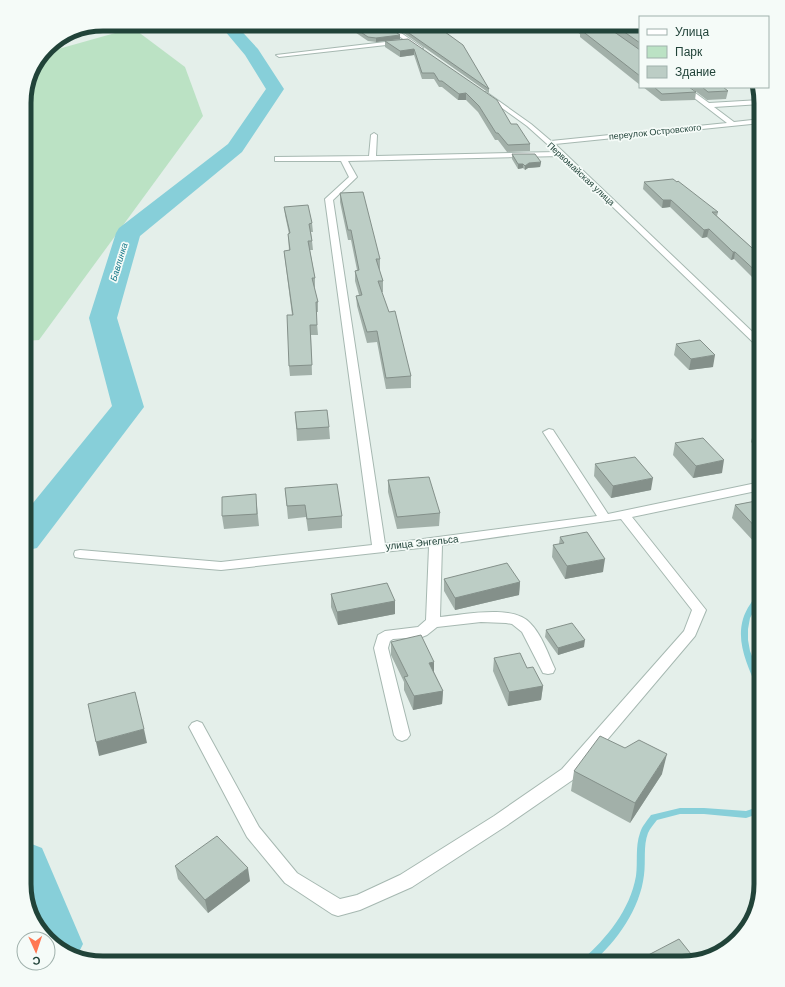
<svg xmlns="http://www.w3.org/2000/svg" width="785" height="987" viewBox="0 0 785 987" font-family="Helvetica,sans-serif">
	<rect width="100%" height="100%" fill="#e4efea"/>
	<!-- green -->
	<path fill="#bbe2c4" d="M 133,28 L 185,67 L 203,116 L 39,340 L 24,341 L 24,98 L 32,68 L 44,53 Z"/>
	<g fill="none" stroke-linecap="round" stroke-linejoin="round">
		<!-- stream -->
		<path fill="#87cfd9" fill-rule="evenodd" d="M 759,591 L 761,591 L 761,598 L 756,607 L 750,618 L 748,629 L 748,640 L 750,651 L 761,679 L 761,691 L 758,690 L 757,688 C 748,666 736,643 743,619 C 746,609 753,600 759,591 Z
			M 761,806 L 761,813 L 746,818 L 704,814 L 680,814 L 657,820 C 654,824 650,828 648,833 C 643,846 646,861 644,875 C 640,909 617,941 592,963 L 580,963 L 582,960 C 607,938 630,910 636,876 C 638,862 635,847 640,833 C 642,826 647,821 651,815 L 680,808 L 704,808 L 746,811 Z"/>
		<!-- river -->
		<path fill="#87cfd9" fill-rule="evenodd" d="M 219,24 L 235,24 L 258,49 L 284,89 L 242,152 L 140,236 L 117,318 L 144,407 L 37,548 L 24,551 L 24,514 L 112,406 L 89,318 L 116,233 L 119,228 L 228,144 L 266,89 L 245,55 Z
			M 24,841 L 42,848 L 83,944 L 77,956 L 64,952 L 37,928 L 24,884 Z"/>
		<defs>
			<path id="minor" d="M 381,24 L 388,24 L 423,48 L 418,49 Z
				M 402,40 L 404,43 L 279,57 L 276,55 Z
				M 680,87 L 687,87 L 709,103 L 760,100 L 761,104 L 714,107 L 734,122 L 761,119 L 761,123 L 555,144 L 761,340 L 761,348 L 758,347 L 560,156 L 348,161 L 357,177 L 333,200 L 385,544 L 597,516 L 543,432 L 549,429 L 553,430 L 608,514 L 761,482 L 761,490 L 632,517 L 706,610 L 695,636 L 574,779 L 506,826 L 412,887 L 360,910 L 338,916 L 332,914 L 285,883 L 247,837 L 189,727 L 192,723 L 197,721 L 202,723 L 259,827 L 297,873 L 340,899 L 357,895 L 400,875 L 494,816 L 562,769 L 684,631 L 692,610 L 621,519 L 442,545 L 440,617 C 463,615 513,604 530,623 C 542,635 548,654 555,669 L 553,673 L 548,674 L 543,673 L 522,632 L 512,624 L 506,623 L 481,622 L 437,627 L 427,635 L 422,637 L 393,639 L 390,641 L 388,648 L 410,735 L 407,739 L 402,741 L 397,739 L 394,735 L 374,648 L 378,635 L 385,631 L 418,627 L 426,620 L 429,547 L 221,570 L 80,558 L 75,557 L 74,554 L 75,551 L 80,550 L 221,562 L 372,545 L 325,199 L 349,177 L 341,161 L 275,161 L 275,157 L 369,156 L 371,135 L 374,133 L 377,135 L 376,156 L 556,152 L 527,126 L 484,95 L 484,93 L 486,92 L 531,124 L 551,141 L 727,123 Z"/>
		</defs>
		<!-- minor casing -->
		<use href="#minor" stroke="#a6b8b1" stroke-width="2"/>
		<!-- minor -->
		<use href="#minor" fill="#fff" fill-rule="evenodd"/>
	</g>
	<!-- wall -->
	<path fill="#a2b0a9" d="M 343,24 L 384,24 L 400,39 L 376,42 L 368,41 Z
		M 391,24 L 434,24 L 489,89 L 489,93 Z
		M 574,24 L 640,24 L 640,85 L 580,37 L 580,34 L 574,30 L 575,25 Z
		M 408,39 L 511,124 L 530,144 L 530,151 L 507,152 L 498,140 L 495,140 L 478,112 L 466,100 L 458,100 L 442,87 L 439,87 L 434,79 L 422,79 L 414,55 L 400,57 L 385,47 L 385,41 Z
		M 643,87 L 689,87 L 696,92 L 695,100 L 661,101 Z
		M 690,87 L 723,87 L 728,91 L 726,99 L 707,100 Z
		M 512,154 L 541,162 L 540,167 L 528,168 L 525,170 L 523,168 L 518,169 L 512,159 Z
		M 644,182 L 718,212 L 717,216 L 761,256 L 761,286 L 734,259 L 731,260 L 707,237 L 702,238 L 670,207 L 662,208 L 643,189 Z
		M 340,193 L 380,259 L 380,270 L 379,270 L 383,281 L 383,292 L 381,292 L 411,376 L 411,388 L 386,389 L 377,342 L 367,343 L 357,306 L 356,296 L 359,295 L 355,281 L 355,271 L 357,270 L 351,240 L 348,240 L 340,202 Z
		M 284,207 L 312,223 L 313,232 L 311,232 L 313,250 L 310,250 L 315,278 L 315,287 L 314,287 L 318,302 L 318,312 L 316,312 L 318,335 L 311,335 L 312,375 L 290,376 L 289,366 L 292,315 L 285,260 L 284,251 L 289,251 L 288,234 L 289,234 L 285,215 Z
		M 676,344 L 713,367 L 689,370 L 674,355 Z
		M 295,412 L 329,427 L 330,439 L 297,441 Z
		M 761,429 L 761,452 L 751,442 L 754,430 Z
		M 675,443 L 722,473 L 693,478 L 673,455 Z
		M 595,464 L 651,490 L 611,498 L 594,476 Z
		M 388,480 L 440,513 L 439,526 L 397,529 L 388,492 Z
		M 285,488 L 342,516 L 342,528 L 308,531 L 306,517 L 288,519 Z
		M 761,500 L 761,543 L 756,544 L 732,518 L 735,505 Z
		M 257,506 L 259,526 L 224,529 L 222,516 Z
		M 560,537 L 603,572 L 565,579 L 552,557 L 553,545 L 559,544 Z
		M 444,579 L 520,582 L 519,595 L 455,610 L 444,591 Z
		M 331,594 L 395,601 L 395,614 L 338,625 L 331,607 Z
		M 546,630 L 584,647 L 558,655 L 545,637 Z
		M 391,642 L 434,672 L 443,691 L 442,704 L 413,710 L 404,690 L 404,682 L 391,655 Z
		M 494,658 L 527,668 L 543,686 L 541,700 L 508,706 L 493,671 Z
		M 574,771 L 662,774 L 630,823 L 571,791 Z
		M 175,866 L 250,881 L 208,913 L 178,879 Z"/>
	<!-- shaded-wall -->
	<path fill="#84908a" d="M 400,35 L 400,39 L 376,42 L 376,38 Z
		M 414,49 L 414,55 L 400,57 L 400,51 Z
		M 466,93 L 466,100 L 458,100 L 459,94 Z
		M 541,162 L 540,167 L 528,168 L 525,170 L 525,166 L 529,163 Z
		M 518,164 L 523,164 L 523,168 L 518,169 Z
		M 663,200 L 671,200 L 670,207 L 662,208 Z
		M 709,229 L 707,237 L 702,238 L 704,230 Z
		M 733,252 L 735,252 L 734,259 L 731,260 Z
		M 715,355 L 713,367 L 689,370 L 691,359 Z
		M 724,460 L 722,473 L 693,478 L 696,466 Z
		M 653,478 L 651,490 L 611,498 L 613,486 Z
		M 759,531 L 761,531 L 761,543 L 756,544 Z
		M 605,559 L 603,572 L 565,579 L 567,566 Z
		M 520,582 L 519,595 L 455,610 L 455,598 Z
		M 395,601 L 395,614 L 338,625 L 337,612 Z
		M 585,640 L 584,647 L 558,655 L 558,648 Z
		M 434,662 L 434,675 L 429,663 Z
		M 543,686 L 541,700 L 508,706 L 509,692 Z
		M 443,691 L 442,704 L 413,710 L 414,696 Z
		M 144,729 L 147,743 L 99,756 L 96,742 Z
		M 667,754 L 662,774 L 630,823 L 635,803 Z
		M 248,868 L 250,881 L 208,913 L 205,900 Z"/>
	<!-- building -->
	<path fill="#bccdc5" stroke="#84908a" d="M 349,24 L 384,24 L 400,35 L 376,38 L 368,37 Z
		M 396,24 L 434,24 L 463,45 L 489,89 Z
		M 577,24 L 603,24 L 640,50 L 640,76 L 581,30 L 586,30 Z
		M 613,24 L 640,24 L 640,43 Z
		M 408,39 L 497,100 L 511,124 L 517,124 L 530,144 L 508,145 L 498,133 L 496,133 L 479,106 L 466,93 L 459,94 L 442,81 L 439,81 L 434,73 L 422,73 L 414,49 L 400,51 L 385,41 Z
		M 654,87 L 689,87 L 696,92 L 662,94 Z
		M 702,87 L 723,87 L 728,91 L 708,92 Z
		M 512,154 L 535,154 L 541,162 L 529,163 L 525,166 L 523,164 L 518,164 Z
		M 673,179 L 677,182 L 678,181 L 718,212 L 712,212 L 761,256 L 761,276 L 735,252 L 733,252 L 709,229 L 704,230 L 671,200 L 663,200 L 644,182 Z
		M 363,192 L 380,259 L 376,259 L 383,281 L 378,281 L 389,312 L 395,311 L 411,376 L 386,378 L 377,331 L 367,332 L 356,296 L 362,295 L 355,271 L 359,270 L 351,230 L 348,230 L 340,193 Z
		M 308,205 L 312,223 L 309,224 L 312,241 L 308,241 L 315,278 L 312,278 L 318,302 L 316,302 L 317,325 L 310,325 L 312,365 L 289,366 L 287,315 L 293,315 L 284,251 L 290,250 L 288,234 L 290,233 L 284,207 Z
		M 700,340 L 715,355 L 691,359 L 676,344 Z
		M 327,410 L 329,427 L 297,429 L 295,412 Z
		M 761,429 L 761,437 L 754,430 Z
		M 703,438 L 724,460 L 696,466 L 675,443 Z
		M 635,457 L 653,478 L 613,486 L 595,464 Z
		M 429,477 L 440,513 L 397,517 L 388,480 Z
		M 337,484 L 342,516 L 307,519 L 305,505 L 287,506 L 285,488 Z
		M 256,494 L 257,514 L 222,516 L 222,497 Z
		M 761,500 L 761,531 L 759,531 L 735,505 Z
		M 587,532 L 605,559 L 567,566 L 553,545 L 564,543 L 560,537 Z
		M 507,563 L 520,582 L 455,598 L 444,579 Z
		M 387,583 L 395,601 L 337,612 L 331,594 Z
		M 572,623 L 585,640 L 558,648 L 546,630 Z
		M 421,635 L 434,662 L 429,663 L 443,691 L 414,696 L 404,677 L 408,676 L 391,642 Z
		M 520,653 L 527,668 L 533,667 L 543,686 L 509,692 L 494,658 Z
		M 135,692 L 144,729 L 96,742 L 88,704 Z
		M 600,736 L 625,748 L 639,740 L 667,754 L 635,803 L 574,771 Z
		M 217,836 L 248,868 L 205,900 L 175,866 Z
		M 679,939 L 695,959 L 682,963 L 633,963 Z"/>
	<g text-anchor="middle" stroke-width="3.5" stroke-linejoin="round" paint-order="stroke">
		<!-- far-street labels -->
		<g font-size="9" fill="#214339" stroke="#f5fbf8">
			<text transform="translate(655 132) rotate(-6)" y="3">переулок Островского</text>
			<text transform="translate(581 174) rotate(43)" y="3">Первомайская улица</text>
		</g>
		<!-- far-water labels -->
		<g font-size="9" font-style="italic" fill="#137686" stroke="#f5fbf8">
			<text transform="translate(119 262) rotate(-73)" y="3">Бавлинка</text>
		</g>
		<!-- street labels -->
		<g font-size="10" fill="#214339" stroke="#f5fbf8">
			<text transform="translate(422 542) rotate(-6)" y="4">улица Энгельса</text>
		</g>
	</g>
	<!-- crop -->
	<path d="M0 0H785V987H0ZM103 31H682A72 72 0 0 1 754 103V884A72 72 0 0 1 682 956H103A72 72 0 0 1 31 884V103A72 72 0 0 1 103 31Z" fill="#f5fbf8" fill-rule="evenodd"/>
	<path fill="none" stroke="#214339" stroke-width="5" d="M103 31H682A72 72 0 0 1 754 103V884A72 72 0 0 1 682 956H103A72 72 0 0 1 31 884V103A72 72 0 0 1 103 31Z"/>
	<!-- legend -->
	<rect x="639" y="16" width="130" height="72" fill="#f5fbf8" stroke="#a0b1ac"/>
	<rect x="647" y="29" width="20" height="6" fill="#ffffff" stroke="#a0b1ac"/>
	<text x="675" y="36" font-size="12" fill="#214339">Улица</text>
	<rect x="647" y="46" width="20" height="12" fill="#bbe2c4" stroke="#a0b1ac"/>
	<text x="675" y="56" font-size="12" fill="#214339">Парк</text>
	<rect x="647" y="66" width="20" height="12" fill="#bccdc5" stroke="#a0b1ac"/>
	<text x="675" y="76" font-size="12" fill="#214339">Здание</text>
	<!-- north arrow -->
	<g transform="translate(36 951) rotate(177)"><circle r="19" fill="#f5fbf8" stroke="#a0b1ac"/>
	<path d="M0-3L7 15L0 10L-7 15Z" fill="#ff7752"/>
	<text y="-6" font-size="11" font-weight="bold" text-anchor="middle" fill="#214339">С</text>
	</g>
</svg>
